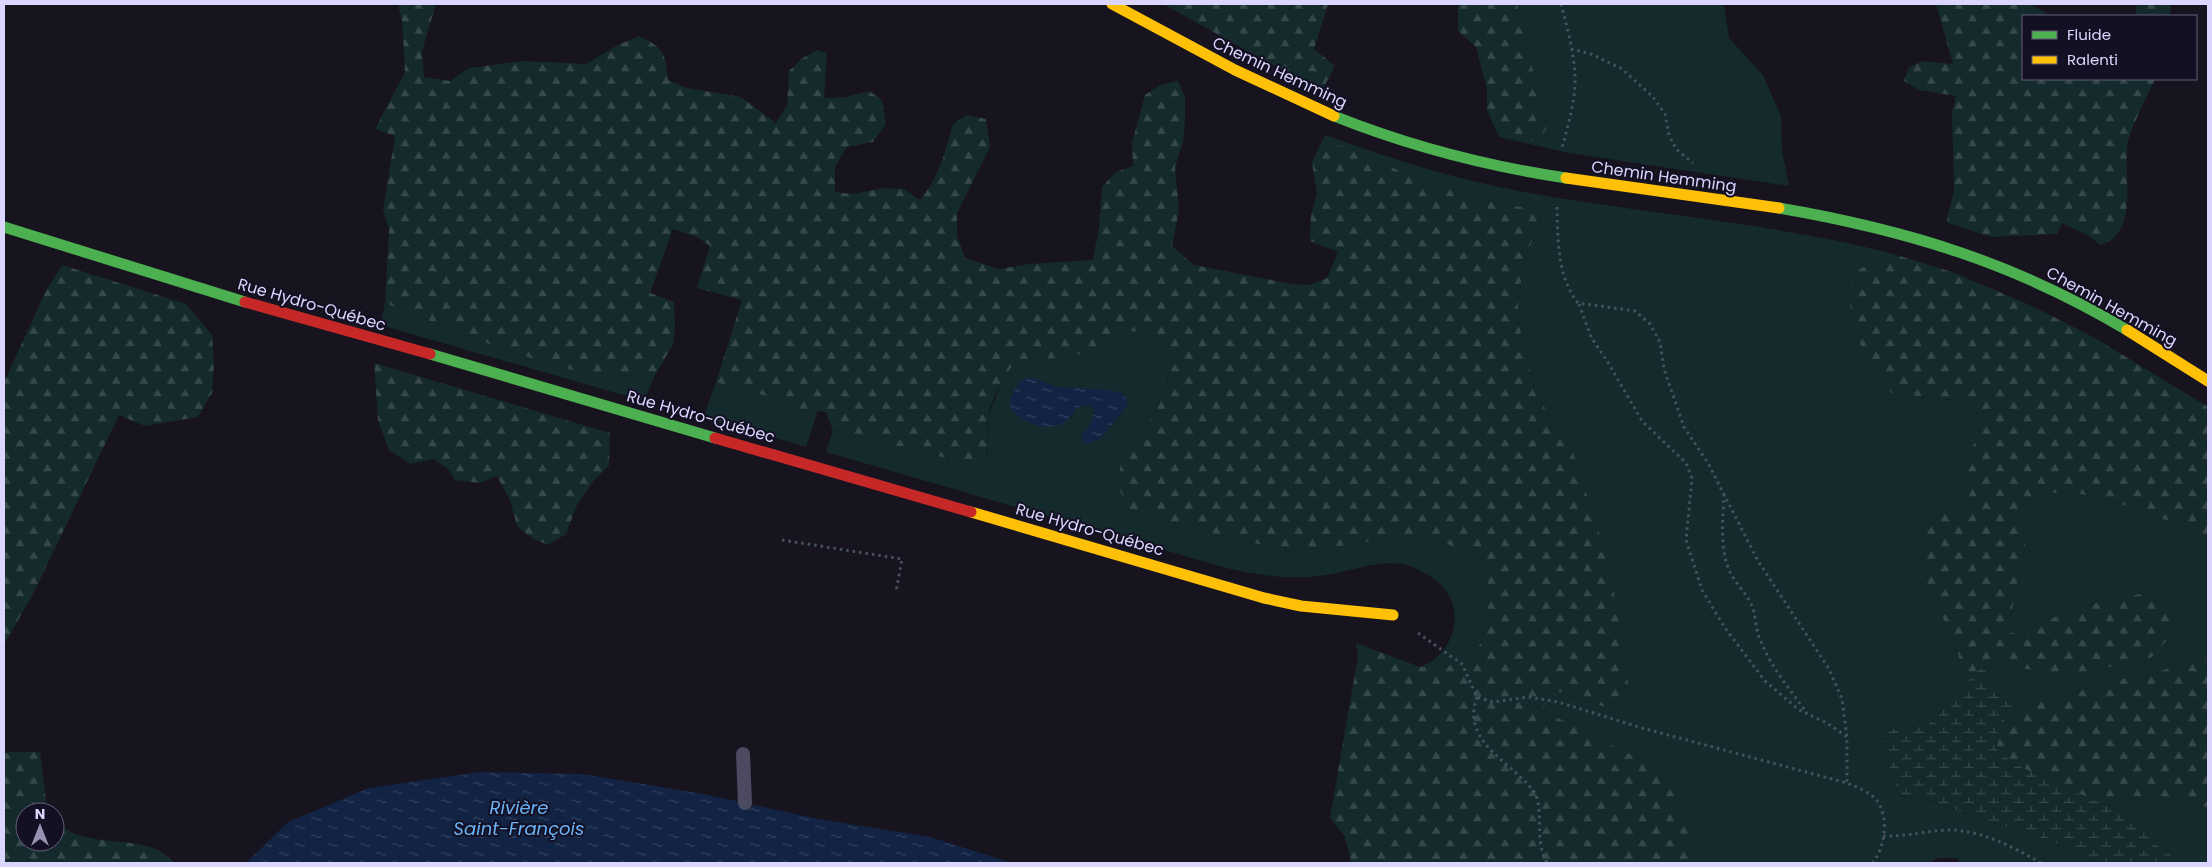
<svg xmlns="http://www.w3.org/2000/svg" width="2212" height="867" viewBox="0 0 2212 867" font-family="Poppins,sans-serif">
	<defs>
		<pattern id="forest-firs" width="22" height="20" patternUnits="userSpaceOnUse" patternTransform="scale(1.25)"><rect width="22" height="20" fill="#142a2c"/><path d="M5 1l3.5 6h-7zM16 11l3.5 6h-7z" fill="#36484c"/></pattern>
		<pattern id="wetland-marsh" width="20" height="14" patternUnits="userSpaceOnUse" patternTransform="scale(1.25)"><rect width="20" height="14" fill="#142a2c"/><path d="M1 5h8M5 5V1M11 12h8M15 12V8" fill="none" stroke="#36484c"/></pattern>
		<pattern id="water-ripples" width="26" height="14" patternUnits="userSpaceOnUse" patternTransform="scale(1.25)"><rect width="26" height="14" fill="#122344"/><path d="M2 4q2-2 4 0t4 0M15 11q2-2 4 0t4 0" fill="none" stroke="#344260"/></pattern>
	</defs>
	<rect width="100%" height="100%" fill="#17141f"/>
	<!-- green -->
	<path fill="#142a2c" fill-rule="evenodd" d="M 1517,4 L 1724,4 L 1729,38 L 1763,75 L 1781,116 L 1782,150 L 1789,186 L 1569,153 L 1499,137 L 1539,140 L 1547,128 Z
		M 1325,135 C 1394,160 1464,182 1536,194 C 1654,215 1774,223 1890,253 L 1854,272 L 1891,393 L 1961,401 L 1978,413 L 1978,438 L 1962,462 L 1973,483 L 1965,510 L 1929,517 L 1929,596 L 1954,636 L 1965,685 L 1943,706 L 1938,717 L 1927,725 L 1884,730 L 1885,752 L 1899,796 L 1923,798 L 1963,813 L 2048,840 L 2101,863 L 1961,863 L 1957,858 L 1937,858 L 1931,863 L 1698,863 L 1685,818 L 1602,742 L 1542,710 L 1553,690 L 1617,711 L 1571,447 L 1535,393 L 1517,316 L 1523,264 L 1544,211 L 1488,201 L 1413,177 L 1346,146 L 1320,145 Z
		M 385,303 L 481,341 L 617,376 L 655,375 L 644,401 L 380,325 Z
		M 1124,331 L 1150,332 L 1165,345 L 1168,380 L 1157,409 L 1141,436 L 1131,510 C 1181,525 1231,541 1282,548 C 1343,556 1403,521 1462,550 C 1470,554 1478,562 1486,568 L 1489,596 L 1482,639 L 1473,661 L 1440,667 L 1420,667 C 1425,664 1432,662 1436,658 C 1465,631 1460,590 1424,573 C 1418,570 1410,565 1403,564 C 1378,561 1357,569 1332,574 C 1296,581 1262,576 1226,568 L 826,452 L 833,430 L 966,463 L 988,453 L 988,416 L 1005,374 L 1017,360 L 1063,358 L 1110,339 ZM 1033,378 L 1057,387 L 1118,392 L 1126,396 L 1128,405 L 1100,439 L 1087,430 L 1093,420 L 1094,408 L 1088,405 L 1075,408 L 1071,418 Z
		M 716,382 L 743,392 L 764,395 L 796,408 L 818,411 L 806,447 L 712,420 L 705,413 Z
		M 2066,491 L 2112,501 L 2208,535 L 2208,658 L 2180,664 L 2141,678 L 2111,679 L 2066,697 L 2024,704 L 2004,700 L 1990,689 L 1989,673 L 1994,664 L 2070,676 L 2105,600 L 2034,624 L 2022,635 L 2010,632 L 2011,615 L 2025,546 L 2022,515 L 2035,496 Z
		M 2134,796 L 2208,807 L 2208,863 L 2182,863 L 2155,844 L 2133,818 L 2106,806 Z"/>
	<!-- forest -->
	<path fill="url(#forest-firs)" d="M 398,4 L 436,4 L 422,51 L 424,77 L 450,81 L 469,68 L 524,61 L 586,64 L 616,46 L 639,36 C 664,48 665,52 668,80 L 687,88 L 741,97 L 776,123 L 787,106 L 789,71 L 801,59 L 817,50 L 827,53 L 824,98 L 846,97 L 869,91 L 882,100 L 886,124 L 873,142 L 847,147 L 835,167 L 835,192 L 853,194 L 883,188 L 904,189 L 920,200 C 939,178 945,152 953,124 L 967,115 L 986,119 L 990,147 L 957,213 L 957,235 L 965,258 L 999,269 L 1030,264 L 1093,260 L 1099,228 L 1102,187 L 1116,172 L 1133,166 L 1132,143 L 1145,95 L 1160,85 L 1178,81 L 1185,97 L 1185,119 L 1183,142 L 1175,167 L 1179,210 L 1172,246 L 1194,265 L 1292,284 L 1309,285 L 1327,278 L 1338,252 L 1310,241 L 1311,215 L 1317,194 L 1312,162 L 1320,145 L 1346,146 L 1413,177 L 1488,201 L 1544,211 L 1523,264 L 1517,316 L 1535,393 L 1571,446 L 1610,566 L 1630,695 L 1617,711 L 1553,690 L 1542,710 L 1644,761 L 1665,777 L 1685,818 L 1698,863 L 1347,863 L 1351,860 L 1344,835 L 1330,818 L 1358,656 L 1356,643 L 1420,667 L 1440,667 L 1472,661 L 1482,639 L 1489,596 L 1486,569 C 1479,562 1470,554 1462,550 C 1403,521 1343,556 1282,548 C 1231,541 1181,525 1131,510 L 1118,488 L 1120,467 L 1141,436 L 1157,409 L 1168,381 L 1165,345 L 1150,332 L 1124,331 L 1092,351 L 1063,358 L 1017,360 C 1005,374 991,399 988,417 C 985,436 993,445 982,463 L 966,463 L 833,430 L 826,412 L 796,408 L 764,395 L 743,392 L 716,382 L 742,300 L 697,288 L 710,246 L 697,237 L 673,229 L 650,293 L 674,302 L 675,327 L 673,345 L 655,375 L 617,376 L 560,368 L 481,341 L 385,303 L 389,230 L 383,209 L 395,136 L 375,129 L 405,72 L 402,21 Z
		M 1163,4 L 1328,4 L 1314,49 L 1335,66 L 1323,89 L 1273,65 Z
		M 1458,4 L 1517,4 L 1547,128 L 1539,141 L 1499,137 L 1487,110 L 1487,89 L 1476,47 L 1458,31 Z
		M 1936,4 L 2030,4 L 2051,16 L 2023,16 L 2023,79 L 2155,79 C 2148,95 2131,127 2128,142 C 2122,173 2141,234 2100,245 L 2089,236 L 2062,223 L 2057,234 L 1991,237 L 1948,223 L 1947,219 L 1954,191 L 1952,112 L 1956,96 L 1919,90 L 1904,81 L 1909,67 L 1923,61 L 1953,64 Z
		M 2137,4 L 2171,4 L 2170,16 L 2135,16 Z
		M 1890,253 L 1952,272 L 2032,306 L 2095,338 L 2208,407 L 2208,535 L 2112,501 L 2067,491 L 2035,496 L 2022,515 L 2025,546 L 2011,615 L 2010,632 L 2022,635 L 2034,624 L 2105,600 L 2141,594 L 2169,601 L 2179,626 L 2152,657 L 2070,676 L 1994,664 L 1975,671 L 1965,685 L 1954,636 L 1929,596 L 1922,548 L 1929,517 L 1965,510 L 1973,483 L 1962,462 L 1978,438 L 1978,413 L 1961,401 L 1891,393 L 1859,342 L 1849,300 L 1854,272 Z
		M 62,265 L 186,304 L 212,335 L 214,363 L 212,393 L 198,417 L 145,426 L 119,415 L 33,594 L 4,645 L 4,382 L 46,291 Z
		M 374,363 L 610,433 L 609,466 L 595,479 L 577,505 L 566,534 L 548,545 L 532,538 L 517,526 L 510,500 L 497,476 L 480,483 L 455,480 L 449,470 L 434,459 L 410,464 L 389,450 L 378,420 Z
		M 2208,658 L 2208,807 L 2134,796 L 2106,806 L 2014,764 L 1997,749 L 1998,723 L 2024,704 L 2066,697 L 2111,679 L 2141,678 L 2180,664 Z
		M 10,752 L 40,752 L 47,807 L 51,812 L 25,812 L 25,842 L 55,842 L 55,818 C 75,848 126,836 156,849 C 163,851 169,859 175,863 L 4,863 L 4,754 Z"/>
	<!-- wetland -->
	<path fill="url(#wetland-marsh)" d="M 1994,664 L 1989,673 L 1990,689 L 2004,700 L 2024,704 L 1998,723 L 1997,749 L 2014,764 L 2133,818 L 2155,844 L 2182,863 L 2101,863 L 2048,840 L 1963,813 L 1924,798 L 1899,796 L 1885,752 L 1884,730 L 1927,725 L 1938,717 L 1943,706 L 1965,685 L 1975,671 Z"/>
	<!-- water -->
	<path fill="url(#water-ripples)" d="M 1033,378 L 1057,387 L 1099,389 L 1118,392 L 1126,396 L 1128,405 L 1100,439 L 1087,444 L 1082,442 L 1081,435 C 1090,428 1093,420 1094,409 L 1088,405 L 1076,408 C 1062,437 1027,429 1010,408 L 1011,396 L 1021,380 Z
		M 480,772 L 582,774 L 703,794 L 818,819 L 930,837 L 1012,863 L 226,863 L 247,862 L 288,822 L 369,788 Z"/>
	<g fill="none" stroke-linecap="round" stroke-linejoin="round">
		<!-- path -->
		<path stroke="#47515e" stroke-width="3" stroke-dasharray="2.5 4" stroke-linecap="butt" d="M 1561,4 C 1567,27 1574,52 1575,76 C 1576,100 1568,125 1562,148
			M 1571,49 L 1591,54 L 1622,69 L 1653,97 L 1665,114 L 1669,135 L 1676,149 L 1693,163
			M 1557,207 C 1558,241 1557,276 1578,303 L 1635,311 L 1650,324 L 1660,342 L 1664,369 L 1684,427 L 1708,463 L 1758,561 L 1829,669 L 1842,699 L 1847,737 L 1847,783
			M 1579,304 L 1591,337 L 1609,364 L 1642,421 L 1686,463 L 1692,478 L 1686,540 L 1702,590 L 1725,628 L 1765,681 L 1799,710 L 1827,723 L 1847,737
			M 1724,494 C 1723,519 1719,552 1731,574 C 1737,585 1747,594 1752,606 C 1756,616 1755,628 1760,639 C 1770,666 1790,690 1807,713
			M 782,540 L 902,559 L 896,592
			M 1418,633 L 1462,664 L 1477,697 L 1493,702 L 1528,697 L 1558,702 L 1642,728 L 1847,783 C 1858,788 1871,792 1878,802 C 1889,819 1885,849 1872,863
			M 1477,697 C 1461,741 1508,760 1532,789 C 1546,806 1533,839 1547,863
			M 1883,836 C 1907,837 1929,830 1952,830 C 1983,831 2015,848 2041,863"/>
		<!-- lane -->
		<path stroke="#4c4a60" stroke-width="14" d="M 743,754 L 745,803"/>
		<!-- fast -->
		<path stroke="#4caf50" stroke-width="11" d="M 1334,116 C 1409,146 1486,166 1566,178
			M 1779,208 C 1907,230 2015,263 2127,330
			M 4,227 L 245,302
			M 430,354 L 715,438"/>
		<!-- slow -->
		<path stroke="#ffc107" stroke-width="11" d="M 1112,4 L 1235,70 L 1334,116
			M 1566,178 L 1779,208
			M 2127,330 L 2208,381
			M 971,512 L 1264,598 L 1301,606 L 1393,615"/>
		<!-- jam -->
		<path stroke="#c62828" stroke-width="11" d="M 245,302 L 430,354
			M 715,438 L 971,512"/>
	</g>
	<g text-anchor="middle" stroke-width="4" stroke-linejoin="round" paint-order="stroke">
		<!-- street labels -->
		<g font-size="16" fill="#dbd6fd" stroke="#141024">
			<text transform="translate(1280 72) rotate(25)" y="6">Chemin Hemming</text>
			<text transform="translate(1664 176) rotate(8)" y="6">Chemin Hemming</text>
			<text transform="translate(312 304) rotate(16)" y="6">Rue Hydro-Québec</text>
			<text transform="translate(2112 306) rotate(29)" y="6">Chemin Hemming</text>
			<text transform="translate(701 416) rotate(16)" y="6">Rue Hydro-Québec</text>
			<text transform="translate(1090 529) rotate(16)" y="6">Rue Hydro-Québec</text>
		</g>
		<!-- water labels -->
		<g font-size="18" font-style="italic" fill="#69b3f7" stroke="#141024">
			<text x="519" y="814">Rivière<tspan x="519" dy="21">Saint-François</tspan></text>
		</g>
	</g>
	<!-- border -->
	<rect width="2212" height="867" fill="none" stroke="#dbd6fd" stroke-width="10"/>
	<!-- legend -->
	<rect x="2022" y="15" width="175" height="65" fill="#141024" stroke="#645f7b"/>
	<rect x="2032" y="31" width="25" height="8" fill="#4caf50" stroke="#645f7b"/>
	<text x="2067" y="40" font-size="15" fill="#dbd6fd">Fluide</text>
	<rect x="2032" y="56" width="25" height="8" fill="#ffc107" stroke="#645f7b"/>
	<text x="2067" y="65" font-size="15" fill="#dbd6fd">Ralenti</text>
	<!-- north arrow -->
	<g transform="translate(40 827)"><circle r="24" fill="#141024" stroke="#645f7b"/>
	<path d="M0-4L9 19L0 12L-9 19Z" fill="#9692af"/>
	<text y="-8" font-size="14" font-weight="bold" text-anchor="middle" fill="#dbd6fd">N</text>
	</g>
</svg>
